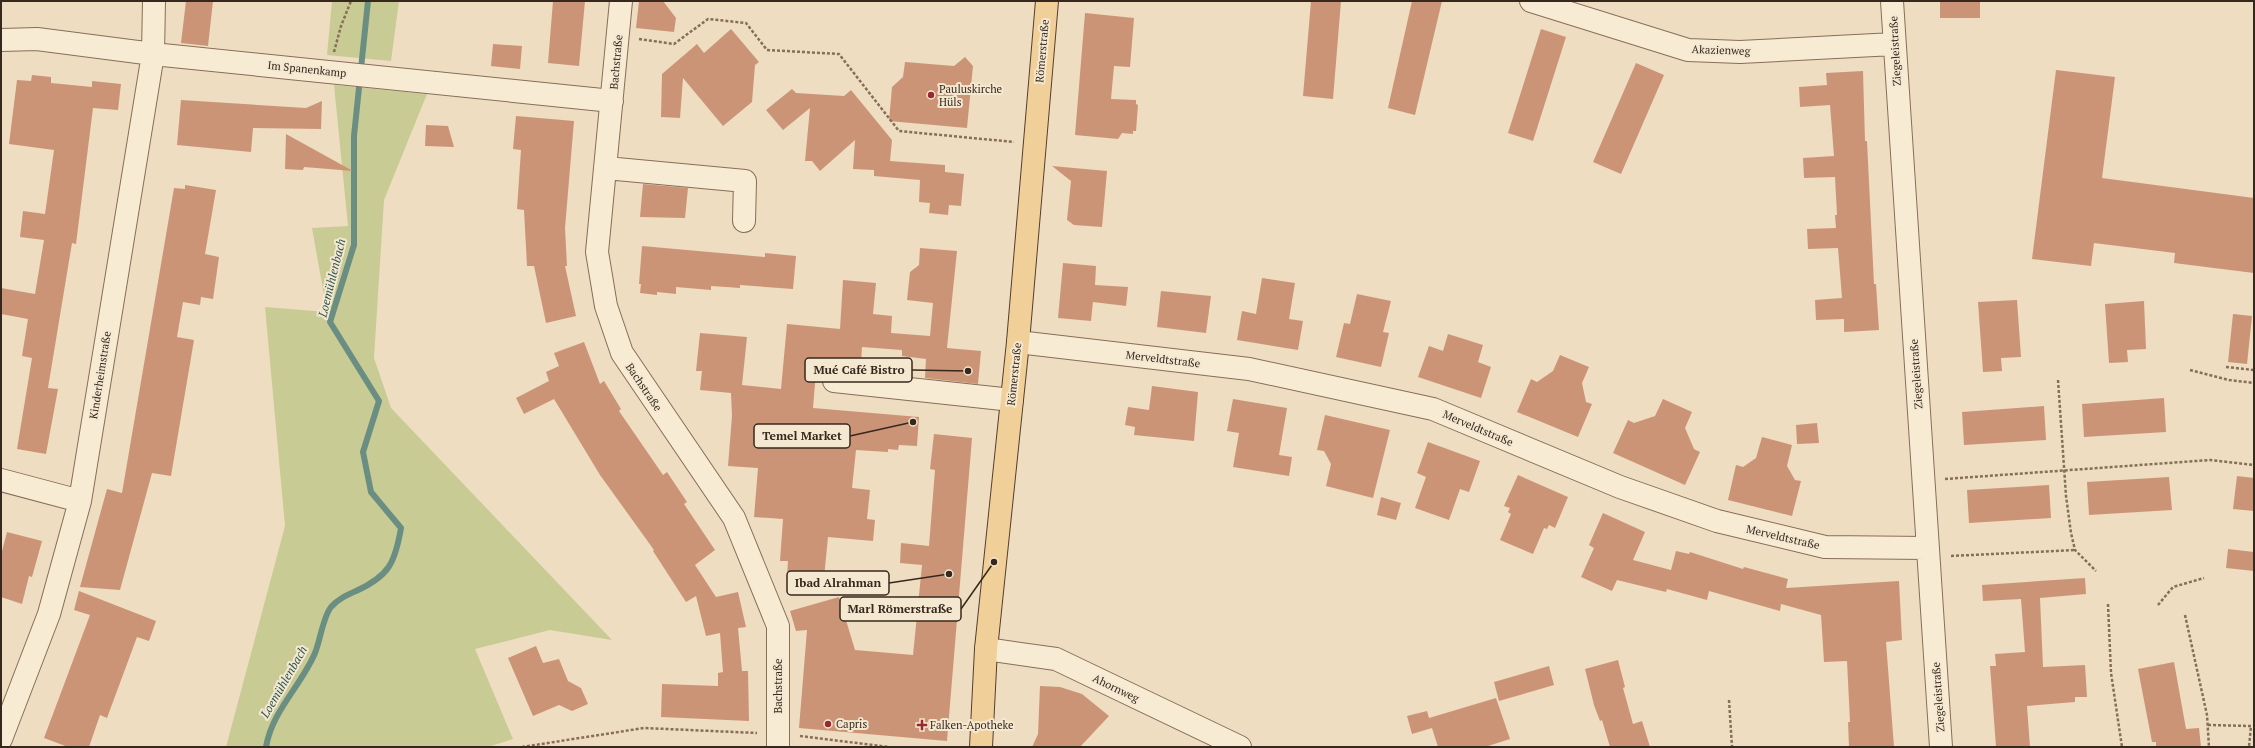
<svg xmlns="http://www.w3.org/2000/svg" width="2255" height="748" viewBox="0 0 2255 748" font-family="'PT Serif',serif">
	<rect width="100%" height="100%" fill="#eeddc1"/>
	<!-- green -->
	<path fill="#c9cb95" d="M 332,1 L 399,1 L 391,61 L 327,55 Z
		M 334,85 L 427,94 L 384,200 L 374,358 L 391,408 L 612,640 L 550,630 L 475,649 L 513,739 L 488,747 L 226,747 L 285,526 L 265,307 L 327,312 L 312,228 L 348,226 Z"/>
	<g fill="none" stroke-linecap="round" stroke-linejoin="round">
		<!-- stream -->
		<path stroke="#6b8e83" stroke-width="6" d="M 266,747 C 272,711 301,686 315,653 C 320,641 323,617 331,607 C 338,599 347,595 356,591 C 389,576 395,563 401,528 L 371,492 L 363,452 L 379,401 L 330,322 L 354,245 L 354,136 L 368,1"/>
	</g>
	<!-- building -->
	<path fill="#cc9477" d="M 186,1 L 213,1 L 208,46 L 181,43 Z
		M 553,1 L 585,1 L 579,66 L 548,63 Z
		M 639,1 L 663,1 L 676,18 L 674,32 L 636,28 Z
		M 1311,1 L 1341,1 L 1333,99 L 1303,96 Z
		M 1412,1 L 1442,1 L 1415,115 L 1388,108 Z
		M 1940,1 L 1980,1 L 1980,18 L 1940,18 Z
		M 1085,13 L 1134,18 L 1130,67 L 1114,66 L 1111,99 L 1136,100 L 1136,104 L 1138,105 L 1136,131 L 1133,131 L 1133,134 L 1122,133 L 1118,139 L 1075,135 Z
		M 731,29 L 759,62 L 755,65 L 752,102 L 723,126 L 683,78 L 680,118 L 661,117 L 662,74 L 697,44 L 704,53 Z
		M 1541,29 L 1566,37 L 1533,141 L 1508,133 Z
		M 493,44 L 522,46 L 520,69 L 491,66 Z
		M 965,57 L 973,66 L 967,128 L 889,121 L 892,87 L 903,77 L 905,62 L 954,66 Z
		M 1636,63 L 1664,75 L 1621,174 L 1593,162 Z
		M 2056,70 L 2115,77 L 2102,178 L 2254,198 L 2254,273 L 2174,263 L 2175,253 L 2094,243 L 2091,266 L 2032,259 Z
		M 1863,71 L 1865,141 L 1867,141 L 1874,284 L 1876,284 L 1879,330 L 1844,332 L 1844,319 L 1816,320 L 1815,300 L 1842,298 L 1838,248 L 1808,249 L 1807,229 L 1836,228 L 1835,215 L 1837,215 L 1835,177 L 1804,178 L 1803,158 L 1834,156 L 1830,105 L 1800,107 L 1799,87 L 1827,85 L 1826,73 Z
		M 32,75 L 51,77 L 51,83 L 92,87 L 92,81 L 121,84 L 118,110 L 93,108 L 76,244 L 72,243 L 48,388 L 58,389 L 46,454 L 17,449 L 32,358 L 22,356 L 28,319 L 1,314 L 1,288 L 35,294 L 44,240 L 20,237 L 23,211 L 45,214 L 54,150 L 9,144 L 17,80 L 31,81 Z
		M 792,89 L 796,93 L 844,96 L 851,90 L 892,140 L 890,161 L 945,165 L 945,172 L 964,174 L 961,206 L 949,205 L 948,215 L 929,213 L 930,203 L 919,202 L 920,180 L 874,176 L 874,170 L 853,169 L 855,140 L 820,171 L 812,161 L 805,161 L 810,108 L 783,130 L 766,110 Z
		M 181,100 L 306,108 L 322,101 L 321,129 L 253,128 L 251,152 L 177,145 Z
		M 516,116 L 574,121 L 565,228 L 567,266 L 565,266 L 576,316 L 546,323 L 534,266 L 527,266 L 524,210 L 517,209 L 521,150 L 513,149 Z
		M 426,125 L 448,126 L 454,147 L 425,146 Z
		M 286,134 L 353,171 L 304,167 L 303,170 L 285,169 Z
		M 1052,166 L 1107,171 L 1102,227 L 1074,225 L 1067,220 L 1071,181 Z
		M 643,184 L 688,188 L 685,218 L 640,217 Z
		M 185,185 L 216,190 L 205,254 L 219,257 L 213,299 L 201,297 L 200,305 L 183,302 L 177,337 L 194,340 L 171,476 L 152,473 L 120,590 L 80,587 L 107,489 L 122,493 L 174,188 L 185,189 Z
		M 642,246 L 765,257 L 765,253 L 796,256 L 793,289 L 740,285 L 740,288 L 711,286 L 711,290 L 676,287 L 676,294 L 657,292 L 657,295 L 640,293 L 641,284 L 639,284 Z
		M 920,248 L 957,251 L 947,348 L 981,351 L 978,384 L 925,378 L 926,359 L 902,356 L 902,350 L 862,347 L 861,364 L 817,360 L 813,408 L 919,417 L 917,446 L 899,445 L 898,450 L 888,449 L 888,452 L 856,450 L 852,488 L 870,490 L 867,519 L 875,520 L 873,541 L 828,537 L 824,578 L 787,575 L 788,561 L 780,561 L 783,519 L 754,517 L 758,468 L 728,466 L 732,416 L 731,393 L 700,390 L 702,371 L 696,371 L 700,333 L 747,337 L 742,385 L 781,389 L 787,324 L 840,329 L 843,280 L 876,283 L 873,314 L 892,316 L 891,333 L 930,336 L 933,303 L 907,300 L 910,272 L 919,265 Z
		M 1063,263 L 1096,266 L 1095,285 L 1128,287 L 1126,306 L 1093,302 L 1091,321 L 1058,318 Z
		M 1262,278 L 1295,283 L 1289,319 L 1303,321 L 1298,350 L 1237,340 L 1242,311 L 1256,314 Z
		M 1161,291 L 1211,296 L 1206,333 L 1157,327 Z
		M 1357,294 L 1391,301 L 1383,332 L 1389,333 L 1381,367 L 1336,357 L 1344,323 L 1350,324 Z
		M 2017,300 L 2021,357 L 2001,358 L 2002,371 L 1983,372 L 1978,302 Z
		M 2144,301 L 2146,349 L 2127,350 L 2128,362 L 2109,363 L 2105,304 Z
		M 2233,314 L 2252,316 L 2247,364 L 2228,362 Z
		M 1448,334 L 1483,345 L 1478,362 L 1491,367 L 1481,398 L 1418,377 L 1429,346 L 1443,351 Z
		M 584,342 L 600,384 L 604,381 L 621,409 L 619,411 L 663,475 L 667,472 L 687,502 L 684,504 L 715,550 L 695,565 L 716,597 L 738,592 L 746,627 L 738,628 L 742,671 L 748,671 L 749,721 L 661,717 L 662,684 L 718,686 L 718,673 L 723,672 L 720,633 L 706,636 L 696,596 L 686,602 L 653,551 L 654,550 L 600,475 L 554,399 L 524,414 L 516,398 L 549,381 L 546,372 L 559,366 L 554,353 Z
		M 1560,355 L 1589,367 L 1582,383 L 1586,402 L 1592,404 L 1578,437 L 1517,412 L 1531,379 L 1537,382 L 1553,371 Z
		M 1152,386 L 1198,392 L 1194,441 L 1134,435 L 1135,427 L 1125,425 L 1128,407 L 1149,410 Z
		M 2164,398 L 2166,432 L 2084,437 L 2082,404 Z
		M 1233,399 L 1287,408 L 1279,455 L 1292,457 L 1289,476 L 1233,467 L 1239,433 L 1227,431 Z
		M 1663,399 L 1692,412 L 1685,428 L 1694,449 L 1700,452 L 1685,485 L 1613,453 L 1628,420 L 1634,423 L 1655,416 Z
		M 2044,406 L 2046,440 L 1964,445 L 1962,412 Z
		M 1325,415 L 1390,430 L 1373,498 L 1326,486 L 1331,464 L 1324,451 L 1317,450 Z
		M 1817,423 L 1819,443 L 1797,444 L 1796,425 Z
		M 934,434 L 972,438 L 947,741 L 799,728 L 807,630 L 796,631 L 790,611 L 839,597 L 855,650 L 913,655 L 922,565 L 900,563 L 901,543 L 929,546 L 935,470 L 930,469 Z
		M 1762,437 L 1792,445 L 1787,466 L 1795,480 L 1801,481 L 1792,516 L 1728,500 L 1736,465 L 1743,467 L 1756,458 Z
		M 1428,442 L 1480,461 L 1469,492 L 1460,489 L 1449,520 L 1415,508 L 1426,477 L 1417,473 Z
		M 1518,475 L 1568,497 L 1555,528 L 1549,525 L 1547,529 L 1544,528 L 1533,554 L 1500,540 L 1511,514 L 1508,512 L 1510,508 L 1504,506 Z
		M 2237,476 L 2254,478 L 2254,511 L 2233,509 Z
		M 2169,477 L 2172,510 L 2089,515 L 2087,482 Z
		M 2049,485 L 2051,518 L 1969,523 L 1967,490 Z
		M 1381,497 L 1401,503 L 1396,520 L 1377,515 Z
		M 1603,513 L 1645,532 L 1633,560 L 1671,570 L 1676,551 L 1689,554 L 1690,552 L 1743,569 L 1744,567 L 1788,579 L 1786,588 L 1899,581 L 1902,640 L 1886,642 L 1894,747 L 1849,747 L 1848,722 L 1850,722 L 1847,661 L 1824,662 L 1821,615 L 1781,604 L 1780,611 L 1709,591 L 1707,600 L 1667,589 L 1666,592 L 1617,580 L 1612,591 L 1581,577 L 1594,548 L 1589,545 Z
		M 7,532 L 42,541 L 32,577 L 29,576 L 22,604 L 1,597 L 1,555 Z
		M 2228,549 L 2254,552 L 2254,571 L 2226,568 Z
		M 2085,578 L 2086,594 L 2040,598 L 2043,667 L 2085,665 L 2087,697 L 2075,697 L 2075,702 L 2027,706 L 2030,747 L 1996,747 L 1990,666 L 1996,666 L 1995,654 L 2025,652 L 2021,599 L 1983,601 L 1982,585 Z
		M 79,591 L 156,621 L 149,641 L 137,637 L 107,718 L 100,715 L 89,747 L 68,747 L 44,738 L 90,615 L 74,610 Z
		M 536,646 L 543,663 L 559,659 L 568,681 L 581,688 L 588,704 L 572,711 L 559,705 L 533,716 L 508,658 Z
		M 1618,660 L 1625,687 L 1623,688 L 1633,724 L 1642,721 L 1650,747 L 1610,747 L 1602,720 L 1600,721 L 1594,705 L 1585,669 Z
		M 2174,662 L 2186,729 L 2199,728 L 2201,747 L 2156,747 L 2156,742 L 2152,742 L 2138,669 Z
		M 1549,666 L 1554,685 L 1499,701 L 1494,682 Z
		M 1040,686 L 1060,687 L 1082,694 L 1109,716 L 1080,747 L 1032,747 L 1038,734 Z
		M 1496,698 L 1510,739 L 1485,747 L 1438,747 L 1432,728 L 1412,734 L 1407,716 L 1427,711 L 1429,718 Z"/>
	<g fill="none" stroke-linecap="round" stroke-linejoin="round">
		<defs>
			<path id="minor" d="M 621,1 L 597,252 L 606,306 L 622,353 L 734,518 L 778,626 L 778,747
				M 1531,1 L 1688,50 L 1740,52 L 1894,44
				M 1892,1 L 1941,747
				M 1,40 L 37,39 L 153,54 L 612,101
				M 606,168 L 745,181 L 744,221
				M 1018,342 L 1249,369 L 1433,409 L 1620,487 L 1717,521 L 1825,547 L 1928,548
				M 834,381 L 1012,400
				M 1,480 L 80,501
				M 986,649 L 1056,659 L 1240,747
				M 1,739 L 49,614 L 80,501 L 153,54 L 154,1"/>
			<path id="major" d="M 981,747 L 986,649 L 1018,342 L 1047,1"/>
		</defs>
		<!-- minor casing -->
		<use href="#minor" stroke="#876e59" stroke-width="24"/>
		<!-- major casing -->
		<use href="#major" stroke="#553d2d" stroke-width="24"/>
		<!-- path -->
		<path stroke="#876e59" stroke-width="2.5" stroke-dasharray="3 2" stroke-linecap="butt" d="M 639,39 L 674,44 L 708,19 L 746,23 L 767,50 L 839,54 L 899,131 L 1014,142
			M 334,52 L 341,26 L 351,1
			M 2226,367 L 2254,370
			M 2190,370 L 2229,380 L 2254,383
			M 2058,380 L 2066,496 L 2071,533 L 2075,550 L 2096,571
			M 1945,479 L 2210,460 L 2254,465
			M 1951,556 L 2075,550
			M 2108,604 L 2111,673 L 2122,747
			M 2158,605 L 2173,587 L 2204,578
			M 2185,615 L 2207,715 L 2209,747
			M 1729,700 L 1732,747
			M 2208,725 L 2251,726 L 2249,747
			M 800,736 L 889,747
			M 522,747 L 644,728 L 757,733"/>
		<!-- minor -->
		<use href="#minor" stroke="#f8ebd4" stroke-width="22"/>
		<!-- major -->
		<use href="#major" stroke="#f1cf99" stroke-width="22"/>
	</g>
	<!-- markers -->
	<g fill="#962932" stroke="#f5e8d1" stroke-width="1.5">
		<circle cx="931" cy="95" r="4"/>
		<circle cx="828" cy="724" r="4"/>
		<path d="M920 719h4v4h4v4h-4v4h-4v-4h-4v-4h4z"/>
	</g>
	<g text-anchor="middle" stroke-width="4" stroke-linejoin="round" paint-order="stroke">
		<!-- street labels -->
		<g font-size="11" fill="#37281d" stroke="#f5e8d1">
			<text transform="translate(1721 50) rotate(2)" y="4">Akazienweg</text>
			<text transform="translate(1042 51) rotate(-85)" y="4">Römerstraße</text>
			<text transform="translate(1895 51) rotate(-93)" y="4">Ziegeleistraße</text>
			<text transform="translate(616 62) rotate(-85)" y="4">Bachstraße</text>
			<text transform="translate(307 69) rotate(6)" y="4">Im Spanenkamp</text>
			<text transform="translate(1163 359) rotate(7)" y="4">Merveldtstraße</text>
			<text transform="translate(1014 374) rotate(-84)" y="4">Römerstraße</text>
			<text transform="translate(1916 374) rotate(-94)" y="4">Ziegeleistraße</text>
			<text transform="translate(100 375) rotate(-81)" y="4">Kinderheimstraße</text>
			<text transform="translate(644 387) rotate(56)" y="4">Bachstraße</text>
			<text transform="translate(1478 428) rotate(23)" y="4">Merveldtstraße</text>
			<text transform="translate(1783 537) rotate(13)" y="4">Merveldtstraße</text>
			<text transform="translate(778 686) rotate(-90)" y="4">Bachstraße</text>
			<text transform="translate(1116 688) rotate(26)" y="4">Ahornweg</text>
			<text transform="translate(1938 697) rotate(-94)" y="4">Ziegeleistraße</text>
		</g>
		<!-- poi labels -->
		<g font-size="11" fill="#37281d" stroke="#f5e8d1" text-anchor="start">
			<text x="939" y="93">Pauluskirche<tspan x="939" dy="13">Hüls</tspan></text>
			<text x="836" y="728">Capris</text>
			<text x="930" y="729">Falken-Apotheke</text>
		</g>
		<!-- water labels -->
		<g font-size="12" font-style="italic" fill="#2c5651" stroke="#f5e8d1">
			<text transform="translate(332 278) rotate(-76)" y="4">Loemühlenbach</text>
			<text transform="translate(284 682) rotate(-60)" y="4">Loemühlenbach</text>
		</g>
	</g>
	<!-- callouts -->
	<path fill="none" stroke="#37281d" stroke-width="1.5" d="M968 371L912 370M913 422L850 436M949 574L889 583M994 562L961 609"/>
	<g fill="#37281d" stroke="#f5e8d1" stroke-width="1.5">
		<circle cx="968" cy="371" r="4"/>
		<circle cx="913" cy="422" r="4"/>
		<circle cx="949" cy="574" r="4"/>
		<circle cx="994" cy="562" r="4"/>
	</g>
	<g fill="#f5e8d1" stroke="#37281d" stroke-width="1.5">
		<rect x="805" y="358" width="107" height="24" rx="4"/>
		<rect x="754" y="424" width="96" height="24" rx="4"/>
		<rect x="787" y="571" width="102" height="24" rx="4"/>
		<rect x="840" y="597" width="121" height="24" rx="4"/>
	</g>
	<g font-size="12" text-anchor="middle" font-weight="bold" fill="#37281d">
		<text x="859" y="374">Mué Café Bistro</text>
		<text x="802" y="440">Temel Market</text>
		<text x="838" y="587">Ibad Alrahman</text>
		<text x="900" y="613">Marl Römerstraße</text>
	</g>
	<!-- border -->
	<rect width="2255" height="748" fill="none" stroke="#37281d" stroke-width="4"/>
</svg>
